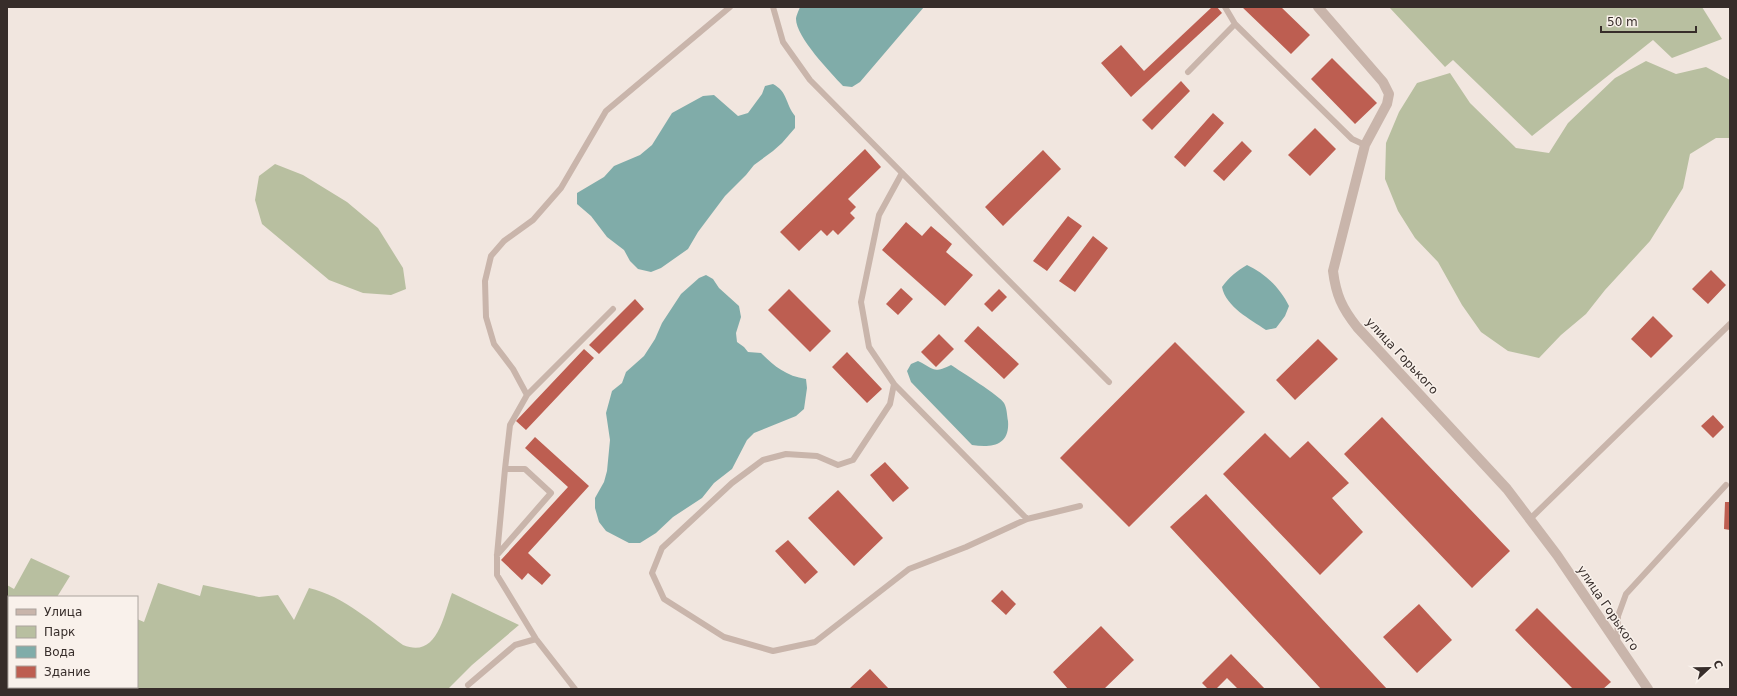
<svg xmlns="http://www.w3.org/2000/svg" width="1737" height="696" viewBox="0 0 1737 696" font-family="'DejaVu Sans',sans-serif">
	<rect width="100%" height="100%" fill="#f1e6df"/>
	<!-- green -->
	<path fill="#b8bfa0" d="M 1389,7 L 1702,7 L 1722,39 L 1672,58 L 1653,40 L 1532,136 L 1453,60 L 1445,67 Z
		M 1646,61 L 1676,74 L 1706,67 L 1730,80 L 1730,138 L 1716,138 L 1690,154 L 1683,188 L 1650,241 L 1605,290 L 1586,314 L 1561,335 L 1539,358 L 1508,351 L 1481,332 L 1462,305 L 1438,262 L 1415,238 L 1398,211 L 1385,179 L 1386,143 L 1399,112 L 1417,83 L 1450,73 L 1470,103 L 1516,148 L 1549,153 L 1568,123 L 1615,78 Z
		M 275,164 L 303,175 L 347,202 L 378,228 L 403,268 L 406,289 L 391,295 L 363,293 L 329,280 L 262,224 L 255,200 L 259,176 Z
		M 31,558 L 70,576 L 57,597 L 9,597 L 9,687 L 137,687 L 137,619 L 144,622 L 158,583 L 200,596 L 203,585 L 259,597 L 278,595 L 294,620 L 309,588 C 344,596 374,624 403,645 C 437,659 443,617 452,593 L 519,625 L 472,665 L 448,689 L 7,689 L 7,585 L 14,589 Z"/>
	<!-- water -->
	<path fill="#80aca9" d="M 800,7 L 924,7 L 860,82 L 852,87 L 843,86 C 831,73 796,37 796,19 C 796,16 799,10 800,7 Z
		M 773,84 C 788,92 785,103 795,116 L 795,128 L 782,143 L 773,151 L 754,165 L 746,175 L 725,196 L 698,232 L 688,249 L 661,268 L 651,272 L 638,269 L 630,261 L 624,250 L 607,237 L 591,216 L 577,204 L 577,193 L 604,177 L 614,166 L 640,155 L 652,145 L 672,113 L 703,96 L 714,95 L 738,116 L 748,113 L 762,94 L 765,86 Z
		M 1247,265 C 1265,273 1281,289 1289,306 L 1285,316 L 1276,328 L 1266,330 C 1250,319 1226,307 1222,287 C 1229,277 1237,271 1247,265 Z
		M 706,275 L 713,279 L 719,288 L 739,306 L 741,317 L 736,333 L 737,342 L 744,347 L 748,352 L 761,353 C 774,366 786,376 806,379 L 807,388 L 804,409 L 796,416 L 754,433 L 747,440 L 732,469 L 714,483 L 702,498 L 673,517 L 656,533 L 640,543 L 629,543 L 606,531 L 599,522 L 595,508 L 595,498 L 604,482 L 607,471 L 610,440 L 606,413 L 612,391 L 622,383 L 626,372 L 644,356 L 655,339 L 662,323 L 681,294 L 699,278 Z
		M 918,361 C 935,369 932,374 951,365 C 960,371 1000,396 1004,403 C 1007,408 1007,416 1008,421 C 1010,446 991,448 972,445 L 911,382 L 907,371 L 911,364 Z"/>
	<!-- building -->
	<path fill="#bd5e51" d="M 1212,7 L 1217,7 L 1222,13 L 1131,97 L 1101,63 L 1121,45 L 1144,71 Z
		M 1242,7 L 1281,7 L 1310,35 L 1291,54 Z
		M 1332,58 L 1377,103 L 1355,124 L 1311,79 Z
		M 1181,81 L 1190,91 L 1152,130 L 1142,120 Z
		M 1213,113 L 1224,123 L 1185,167 L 1174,157 Z
		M 1315,128 L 1336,149 L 1310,176 L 1288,155 Z
		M 1242,141 L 1252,151 L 1224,181 L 1213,171 Z
		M 865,149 L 881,167 L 848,199 L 856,207 L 850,213 L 855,218 L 838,235 L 833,230 L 827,236 L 821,230 L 799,251 L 780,232 Z
		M 1043,150 L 1061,169 L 1003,226 L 985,207 Z
		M 1068,216 L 1082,226 L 1047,271 L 1033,261 Z
		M 906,222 L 922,236 L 931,226 L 952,244 L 946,252 L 973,275 L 945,306 L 882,250 Z
		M 1093,236 L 1108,248 L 1075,292 L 1059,281 Z
		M 1711,270 L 1726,285 L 1708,304 L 1692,289 Z
		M 901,288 L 913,299 L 898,315 L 886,304 Z
		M 789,289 L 831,331 L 810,352 L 768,310 Z
		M 999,289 L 1007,297 L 992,312 L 984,304 Z
		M 635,299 L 644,309 L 599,354 L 589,345 Z
		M 1653,316 L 1673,336 L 1651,358 L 1631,339 Z
		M 978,326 L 1019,364 L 1004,379 L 964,341 Z
		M 939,334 L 954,349 L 936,367 L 921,352 Z
		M 1318,339 L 1338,359 L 1295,400 L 1276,380 Z
		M 1175,342 L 1245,412 L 1129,527 L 1060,458 Z
		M 584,349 L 594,358 L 526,430 L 516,421 Z
		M 847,352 L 882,389 L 867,403 L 832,367 Z
		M 1713,415 L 1724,427 L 1713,438 L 1701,426 Z
		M 1382,417 L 1510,551 L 1472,588 L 1344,454 Z
		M 1265,433 L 1290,458 L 1308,441 L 1349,483 L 1332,498 L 1363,532 L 1320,575 L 1223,474 Z
		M 535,437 L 589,486 L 528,553 L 551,575 L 542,585 L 528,573 L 522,580 L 501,560 L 568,487 L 525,448 Z
		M 885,462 L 909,488 L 893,502 L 870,475 Z
		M 838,490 L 883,538 L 854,566 L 808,518 Z
		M 1206,494 L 1387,689 L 1321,689 L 1170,527 Z
		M 1725,502 L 1730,502 L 1730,530 L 1724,529 Z
		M 788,540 L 818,572 L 805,584 L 775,551 Z
		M 1002,590 L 1016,604 L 1006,615 L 991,601 Z
		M 1419,604 L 1452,640 L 1417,673 L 1383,637 Z
		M 1537,608 L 1611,682 L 1603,689 L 1573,689 L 1515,630 Z
		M 1101,626 L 1134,660 L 1104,689 L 1068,689 L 1053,672 Z
		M 1231,654 L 1265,689 L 1238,689 L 1227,678 L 1216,689 L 1208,689 L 1202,683 Z
		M 870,669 L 889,689 L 849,689 Z"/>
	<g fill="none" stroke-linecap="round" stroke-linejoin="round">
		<!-- service -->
		<path stroke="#c9b5ab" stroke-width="6" d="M 773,7 L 783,42 L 810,80 L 1109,382
			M 1225,7 L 1235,24 L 1352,139 L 1365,145
			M 1188,72 L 1235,24
			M 902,173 L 879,215 L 861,302 L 869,347 L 894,384 L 890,404 L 853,460 L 838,465 L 817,456 L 786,454 L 763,460 L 732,483 L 662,548 L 652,573 L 664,599 L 724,637 L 773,651 L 815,642 L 909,569 L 966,547 L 1027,519 L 1080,506
			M 894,384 L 1027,519
			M 527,395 L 513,369 L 494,344 L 486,317 L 485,281 L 491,256 L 504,241 L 533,220 L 561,188 L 606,111 L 730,7
			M 1530,519 L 1730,324
			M 497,555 L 551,493 L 525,469 L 505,469
			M 1617,642 L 1618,616 L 1626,594 L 1726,485
			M 468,685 L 515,645 L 536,639
			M 575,689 L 536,639 L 497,575 L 497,555 L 505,469 L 510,425 L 527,395 L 613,309"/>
		<!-- minor -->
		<path stroke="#c9b5ab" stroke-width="10" d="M 1318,7 L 1383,82 L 1389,94 L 1387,104 L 1365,145 L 1333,271 C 1336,295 1342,308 1357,327 L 1507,489 L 1557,555 L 1648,689
			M 7,654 L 9,656
			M 55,687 L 58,689"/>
	</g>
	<g text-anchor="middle" stroke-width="3" stroke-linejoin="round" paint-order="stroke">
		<!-- street labels -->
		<g font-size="12" fill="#372d2a" stroke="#f9f1eb">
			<text transform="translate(1402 356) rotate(47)" y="4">улица Горького</text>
			<text transform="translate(1608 608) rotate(56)" y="4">улица Горького</text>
		</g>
	</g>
	<!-- border -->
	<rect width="1737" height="696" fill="none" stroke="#372d2a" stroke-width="16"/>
	<!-- legend -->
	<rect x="8" y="596" width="130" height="92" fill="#f9f1eb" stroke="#aba39e"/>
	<rect x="16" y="609" width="20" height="6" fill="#c9b5ab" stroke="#aba39e"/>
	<text x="44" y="616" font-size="12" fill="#372d2a">Улица</text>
	<rect x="16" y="626" width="20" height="12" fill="#b8bfa0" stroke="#aba39e"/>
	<text x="44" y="636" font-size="12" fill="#372d2a">Парк</text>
	<rect x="16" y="646" width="20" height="12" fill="#80aca9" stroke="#aba39e"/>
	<text x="44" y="656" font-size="12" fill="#372d2a">Вода</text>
	<rect x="16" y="666" width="20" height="12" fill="#bd5e51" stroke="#aba39e"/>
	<text x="44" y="676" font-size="12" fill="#372d2a">Здание</text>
	<!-- north arrow -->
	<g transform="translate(1709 668) rotate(68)" stroke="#f9f1eb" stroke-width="3" paint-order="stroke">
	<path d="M0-3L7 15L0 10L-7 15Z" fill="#372d2a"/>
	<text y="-6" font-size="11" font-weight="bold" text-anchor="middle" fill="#372d2a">С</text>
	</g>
	<!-- scale -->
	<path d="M1601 26v6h95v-6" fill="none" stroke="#372d2a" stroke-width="2"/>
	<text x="1607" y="26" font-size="12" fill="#372d2a" stroke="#f9f1eb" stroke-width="3" paint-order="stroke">50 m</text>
</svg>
